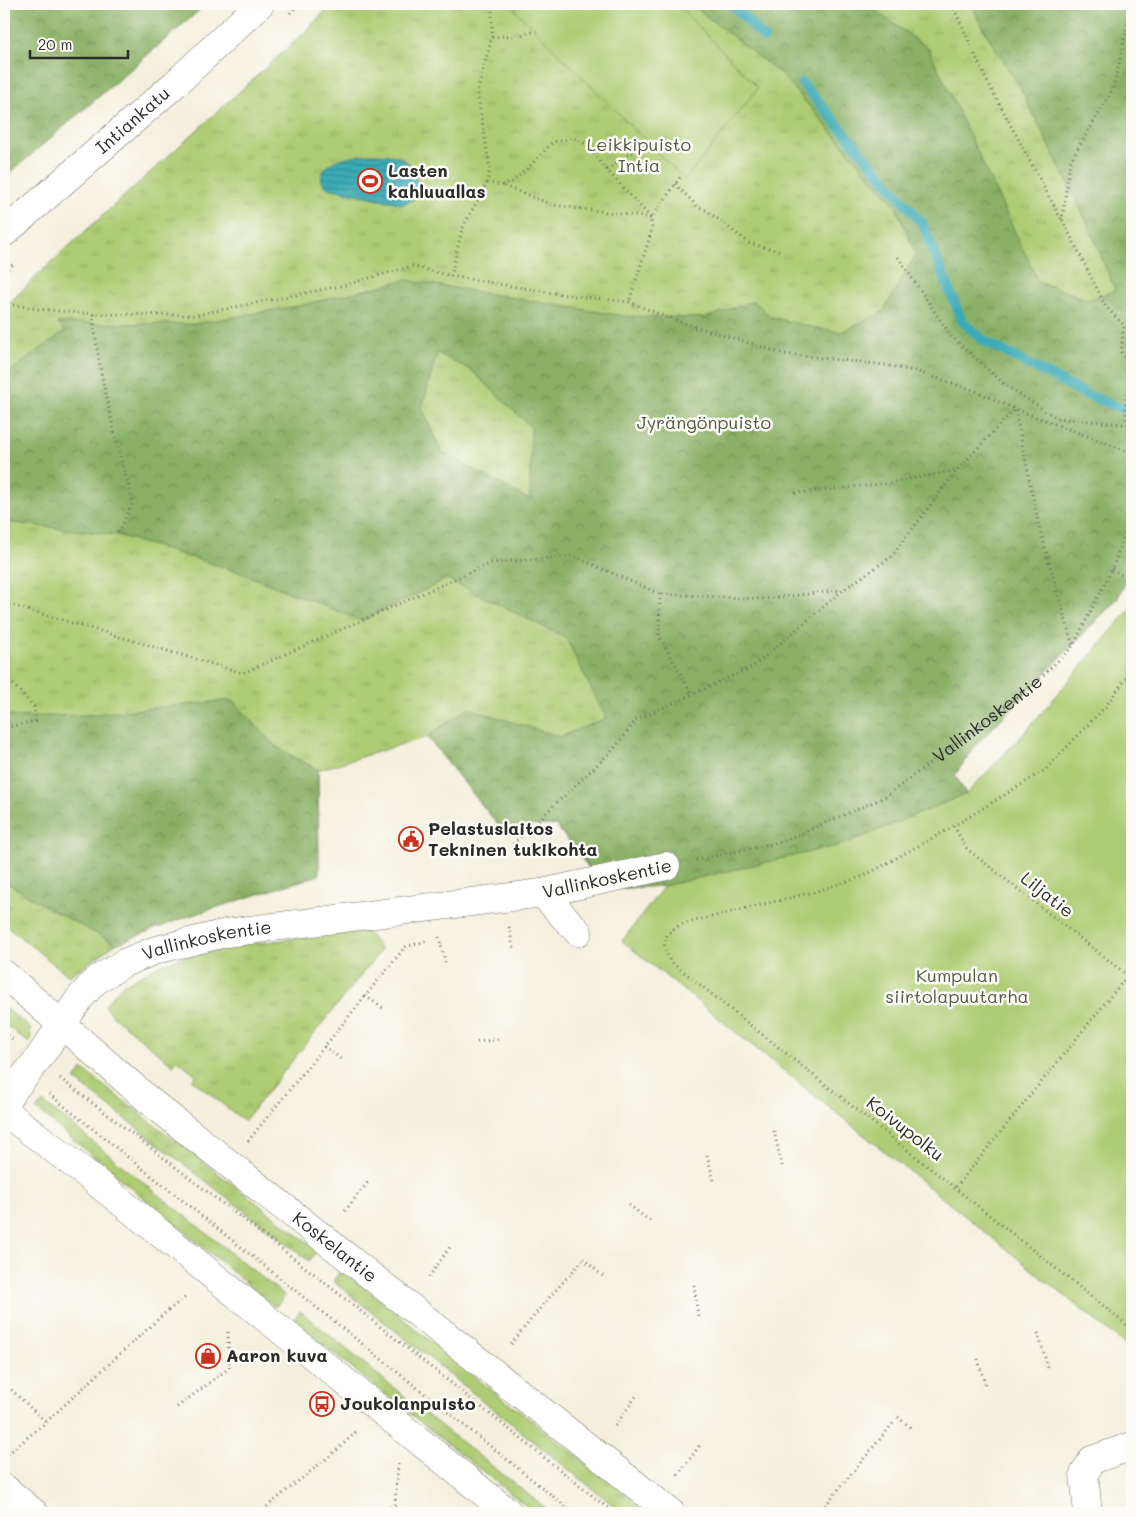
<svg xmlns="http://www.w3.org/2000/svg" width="1136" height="1517" viewBox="0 0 1136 1517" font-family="Mali,sans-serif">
	<defs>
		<pattern id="grass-tufts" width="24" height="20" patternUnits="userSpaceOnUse" patternTransform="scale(1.25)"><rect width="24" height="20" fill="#adcc73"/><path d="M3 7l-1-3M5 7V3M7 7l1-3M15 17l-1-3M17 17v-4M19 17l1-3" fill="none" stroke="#95af64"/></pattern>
		<pattern id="forest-crowns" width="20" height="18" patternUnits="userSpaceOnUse" patternTransform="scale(1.25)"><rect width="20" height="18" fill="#8ab065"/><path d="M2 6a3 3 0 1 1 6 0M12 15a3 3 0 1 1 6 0" fill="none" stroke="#718f53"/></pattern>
		<pattern id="water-rules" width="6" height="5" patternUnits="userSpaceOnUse" patternTransform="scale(1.25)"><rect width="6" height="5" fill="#3aabb6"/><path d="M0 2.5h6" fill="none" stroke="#318b94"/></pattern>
	</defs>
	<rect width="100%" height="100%" fill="#fdfcf7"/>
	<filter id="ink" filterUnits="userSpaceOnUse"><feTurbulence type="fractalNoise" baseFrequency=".02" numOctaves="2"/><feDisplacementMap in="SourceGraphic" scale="10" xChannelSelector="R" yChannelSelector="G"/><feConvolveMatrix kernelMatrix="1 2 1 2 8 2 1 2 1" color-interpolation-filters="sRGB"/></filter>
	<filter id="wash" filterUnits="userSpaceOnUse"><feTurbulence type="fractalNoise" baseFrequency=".0096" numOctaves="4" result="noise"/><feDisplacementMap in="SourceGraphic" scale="20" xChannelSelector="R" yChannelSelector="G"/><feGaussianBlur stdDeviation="1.12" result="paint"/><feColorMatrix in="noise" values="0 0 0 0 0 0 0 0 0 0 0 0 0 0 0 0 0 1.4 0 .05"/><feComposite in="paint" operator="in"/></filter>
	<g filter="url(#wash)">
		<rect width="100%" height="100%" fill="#f4f0dd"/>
		<!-- grass -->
		<path fill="url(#grass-tufts)" stroke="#6c7c4f" d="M 332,4 L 1132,4 L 1132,569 L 1117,599 L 975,746 L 955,775 L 966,794 L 664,886 L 605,889 L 556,825 L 499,826 L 427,737 L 318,770 L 319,875 L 186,917 L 116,944 L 69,976 L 4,924 L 4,308 L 47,266 L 303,34 Z
			M 366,930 L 381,950 L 244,1121 L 192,1080 L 196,1075 L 178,1060 L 173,1065 L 112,1015 L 107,1010 L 105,1005 L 120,987 L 157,966 L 177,959 L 241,945 Z
			M 4,1007 L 30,1028 L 31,1039 L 29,1043 L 4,1024 Z
			M 82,1069 L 318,1250 L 309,1261 L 75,1080 Z
			M 43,1102 L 285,1296 L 275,1307 L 36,1109 Z
			M 342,1269 L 467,1371 L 651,1513 L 623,1513 L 333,1281 Z
			M 300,1311 L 427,1415 L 552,1513 L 535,1513 L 293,1321 Z"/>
		<!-- forest -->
		<path fill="url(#forest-crowns)" stroke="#5a6e48" fill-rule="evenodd" d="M 4,4 L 207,4 L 4,178 Z
			M 691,4 L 866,4 L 929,49 L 1038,281 L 1088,300 L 1115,290 L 1087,222 L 1020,87 L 982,27 L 972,4 L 1132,4 L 1132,569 L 1117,599 L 975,746 L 955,775 L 966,794 L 845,844 L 664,886 L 605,889 L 556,825 L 499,826 L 427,737 L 468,708 L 560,737 L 606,718 L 566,638 L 447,579 L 362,621 L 239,572 L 117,535 L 4,522 L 4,376 L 65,331 L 57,323 L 194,324 L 302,305 L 406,280 L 623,316 L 705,318 L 754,301 L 771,317 L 811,327 L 841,332 L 883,312 L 916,254 L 895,205 L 782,75 ZM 437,353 L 471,370 L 531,427 L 530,500 L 441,452 L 422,408 Z
			M 233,700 L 275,746 L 318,770 L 319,875 L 186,917 L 116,944 L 48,908 L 4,881 L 4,712 L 15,717 L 85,715 Z"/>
		<!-- garden -->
		<path fill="#adcc73" stroke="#6c7c4f" d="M 521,4 L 677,4 L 758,88 L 685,180 L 515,10 Z
			M 1132,607 L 1132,1350 L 622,941 L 664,886 L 845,844 L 966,794 L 1021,737 Z"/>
		<!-- water -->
		<path fill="url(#water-rules)" stroke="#326b70" d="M 368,154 C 378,154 392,154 401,158 C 417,166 421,185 413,200 L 403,204 L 398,203 L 328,188 C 323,184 320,180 322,174 C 329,157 353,156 368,154 Z"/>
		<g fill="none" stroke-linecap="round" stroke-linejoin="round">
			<!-- stream -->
			<path stroke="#3aabb6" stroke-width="10" d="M 732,4 L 764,38
				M 802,83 L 922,223 L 962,321 L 984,341 L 1087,395 L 1132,412"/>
		</g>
	</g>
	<g filter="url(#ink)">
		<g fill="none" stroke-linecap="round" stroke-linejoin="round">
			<defs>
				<g id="minor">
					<path id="s2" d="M 4,233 L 175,84 L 260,4"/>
					<path d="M 542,893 L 578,932"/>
					<path id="s3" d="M 4,1102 L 38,1059 L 80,998 L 95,981 L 124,963 L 156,950 L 226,933 L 542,893 L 666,866"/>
					<path d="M 4,1488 L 34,1513"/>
					<path d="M 1088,1513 L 1084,1474 L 1092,1460 L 1132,1446"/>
				</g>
				<g id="major">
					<path id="s4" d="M 4,974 L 152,1103 L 671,1513"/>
					<path d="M 4,1111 L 80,1169 L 509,1513"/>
				</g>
			</defs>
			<!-- minor casing -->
			<use href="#minor" stroke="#717069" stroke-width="29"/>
			<!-- major casing -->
			<use href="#major" stroke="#717069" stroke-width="29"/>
			<!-- path -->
			<g stroke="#717069" stroke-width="3" stroke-dasharray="1 4" stroke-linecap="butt">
				<path d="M 952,4 L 985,77 L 1061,219"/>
				<path d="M 1129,4 L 1128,23 L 1113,89 L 1070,162 L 1062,219 L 1106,307 L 1124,325 L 1121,352 L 1132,372"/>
				<path d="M 290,13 L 299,4"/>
				<path d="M 492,37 L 520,35 L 537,31"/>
				<path d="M 607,170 L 647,142"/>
				<path d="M 487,183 L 503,185 L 512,182 L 526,170 L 553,142 L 573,138 L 588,145 L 605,168 L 651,218 L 681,176"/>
				<path d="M 675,184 L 698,207 L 706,210 L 749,243 L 779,251"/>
				<path d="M 504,186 L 553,205 L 651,218 L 652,230 L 629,302"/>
				<path d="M 898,257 L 951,336 L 1005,385 L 1057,418 L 1132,425"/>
				<path d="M 4,272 L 15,263"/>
				<path d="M 451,276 L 462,229 L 487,183 L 490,168 L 477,92 L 492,37 L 492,4"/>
				<path d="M 4,301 L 10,304 L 38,309 L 93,314 L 196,315 L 345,285 L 412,266 L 451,276 L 566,295 L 629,302 L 677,321 L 785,354 L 886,365 L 915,371 L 973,390 L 1015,409 L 1132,453"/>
				<path d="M 93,314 C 99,379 116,440 133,502 L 117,535"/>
				<path d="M 1132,374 C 1127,394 1120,414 1132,432"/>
				<path d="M 795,493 L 890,483 L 956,470"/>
				<path d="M 1112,569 L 1132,582"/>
				<path d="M 660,594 L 659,636 L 692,694"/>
				<path d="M 4,603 L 243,673 L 491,563 L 573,556 L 660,594 L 764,599 L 842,590"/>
				<path d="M 1132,670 L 1106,706 L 1045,770 L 954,826 L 864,876 L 814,892 L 682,924 C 663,934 660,942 670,961 L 1132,1329"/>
				<path d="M 4,680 L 13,684 L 34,707 L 36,721 L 4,728"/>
				<path d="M 954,826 L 967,849 L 1132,979"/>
				<path d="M 513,844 L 614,749 L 636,720 L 754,666 L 843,590 L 891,557 L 957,470 L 1015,409 L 1039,527 L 1073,646"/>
				<path id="s1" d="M 696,860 L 781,842 L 885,797 L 1032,686 L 1073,646 L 1112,569 L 1132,514"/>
				<path d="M 509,927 L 514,951"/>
				<path d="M 439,937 L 446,965"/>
				<path d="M 365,996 L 383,1008"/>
				<path d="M 4,1032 L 15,1041"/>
				<path d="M 477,1042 L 499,1039"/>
				<path d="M 324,1046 L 341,1059"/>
				<path d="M 60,1078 L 314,1274 L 614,1513"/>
				<path d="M 49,1094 L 574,1513"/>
				<path d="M 774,1131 L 782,1166"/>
				<path d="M 248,1141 L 405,947 L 429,940"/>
				<path d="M 707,1155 L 714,1181"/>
				<path d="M 956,1187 L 1132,970"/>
				<path d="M 629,1205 L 650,1221"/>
				<path d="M 345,1211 L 368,1182"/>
				<path d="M 583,1259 L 604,1277"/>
				<path d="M 429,1277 L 450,1247"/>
				<path d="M 694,1285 L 698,1316"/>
				<path d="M 1038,1333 L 1049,1371"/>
				<path d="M 511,1344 L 547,1300 L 582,1261"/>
				<path d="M 978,1359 L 985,1385"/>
				<path d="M 4,1383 L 46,1422"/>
				<path d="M 177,1407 L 229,1368 L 228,1329"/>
				<path d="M 898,1417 L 912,1429"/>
				<path d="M 615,1426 L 637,1395"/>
				<path d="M 4,1457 L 46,1422 L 166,1312 L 187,1296"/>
				<path d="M 678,1475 L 700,1445"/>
				<path d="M 259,1513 L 337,1450 L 356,1432"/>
				<path d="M 382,1513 L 395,1504 L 398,1464"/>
				<path d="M 819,1513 L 894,1422"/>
			</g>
			<!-- minor -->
			<use href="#minor" stroke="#fff" stroke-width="28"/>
			<!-- major -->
			<use href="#major" stroke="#fff" stroke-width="28"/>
		</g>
	</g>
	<!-- icons -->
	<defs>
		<symbol id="stadium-ring" viewBox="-11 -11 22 22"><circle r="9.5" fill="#fdfcf7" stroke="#c8321e" stroke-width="1.5"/><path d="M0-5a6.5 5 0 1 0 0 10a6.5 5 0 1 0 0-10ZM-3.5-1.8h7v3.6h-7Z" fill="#c8321e"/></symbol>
		<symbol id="civic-ring" viewBox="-11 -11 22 22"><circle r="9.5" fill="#fdfcf7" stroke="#c8321e" stroke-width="1.5"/><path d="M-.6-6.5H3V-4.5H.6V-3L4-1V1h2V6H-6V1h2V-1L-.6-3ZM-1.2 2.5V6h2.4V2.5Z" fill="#c8321e"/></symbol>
		<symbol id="shop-ring" viewBox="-11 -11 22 22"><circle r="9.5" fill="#fdfcf7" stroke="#c8321e" stroke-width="1.5"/><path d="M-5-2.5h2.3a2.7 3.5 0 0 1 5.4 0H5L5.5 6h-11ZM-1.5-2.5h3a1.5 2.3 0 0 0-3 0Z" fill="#c8321e"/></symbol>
		<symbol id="bus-ring" viewBox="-11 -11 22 22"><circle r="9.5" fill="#fdfcf7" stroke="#c8321e" stroke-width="1.5"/><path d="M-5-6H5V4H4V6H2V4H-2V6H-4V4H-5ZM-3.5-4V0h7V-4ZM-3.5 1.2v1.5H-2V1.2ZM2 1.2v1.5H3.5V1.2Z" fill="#c8321e"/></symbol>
	</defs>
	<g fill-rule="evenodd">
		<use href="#stadium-ring" x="356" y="167" width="28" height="28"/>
		<use href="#civic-ring" x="397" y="825" width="28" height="28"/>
		<use href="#shop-ring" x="194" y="1342" width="28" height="28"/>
		<use href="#bus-ring" x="308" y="1390" width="28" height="28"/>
	</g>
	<g text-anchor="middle" stroke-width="5" stroke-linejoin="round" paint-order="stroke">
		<!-- street labels -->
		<g font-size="18" fill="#2b2b2b" stroke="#fdfcf7">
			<text dy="6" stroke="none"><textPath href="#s2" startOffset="171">Intiankatu</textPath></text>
			<text dy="6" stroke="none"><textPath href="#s1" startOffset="329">Vallinkoskentie</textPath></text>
			<text transform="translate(607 879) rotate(-12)" y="6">Vallinkoskentie</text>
			<text transform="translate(1047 895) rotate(38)" y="6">Liljatie</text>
			<text dy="6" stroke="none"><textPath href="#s3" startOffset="272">Vallinkoskentie</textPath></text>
			<text transform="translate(905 1129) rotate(38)" y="6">Koivupolku</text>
			<text dy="6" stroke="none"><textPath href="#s4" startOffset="429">Koskelantie</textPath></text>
		</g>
		<!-- park labels -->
		<g font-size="18" fill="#525b41" stroke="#fdfcf7">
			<text x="639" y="151">Leikkipuisto<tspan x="639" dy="21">Intia</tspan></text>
			<text x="704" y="429">Jyrängönpuisto</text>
			<text x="957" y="982">Kumpulan<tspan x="957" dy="21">siirtolapuutarha</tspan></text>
		</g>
		<!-- poi labels -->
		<g font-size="18" font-weight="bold" fill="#2b2b2b" stroke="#fdfcf7" text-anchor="start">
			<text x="388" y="177">Lasten<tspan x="388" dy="21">kahluuallas</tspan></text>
			<text x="428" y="835">Pelastuslaitos<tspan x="428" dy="21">Tekninen tukikohta</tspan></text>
			<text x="226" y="1362">Aaron kuva</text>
			<text x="340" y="1410">Joukolanpuisto</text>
		</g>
	</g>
	<!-- margin -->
	<rect width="1136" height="1517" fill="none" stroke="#fdfcf7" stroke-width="20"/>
	<!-- scale -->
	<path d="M30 50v8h98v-8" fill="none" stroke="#2b2b2b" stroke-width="2.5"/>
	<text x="38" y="50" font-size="15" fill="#2b2b2b" stroke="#fdfcf7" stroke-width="4" paint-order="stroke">20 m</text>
</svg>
